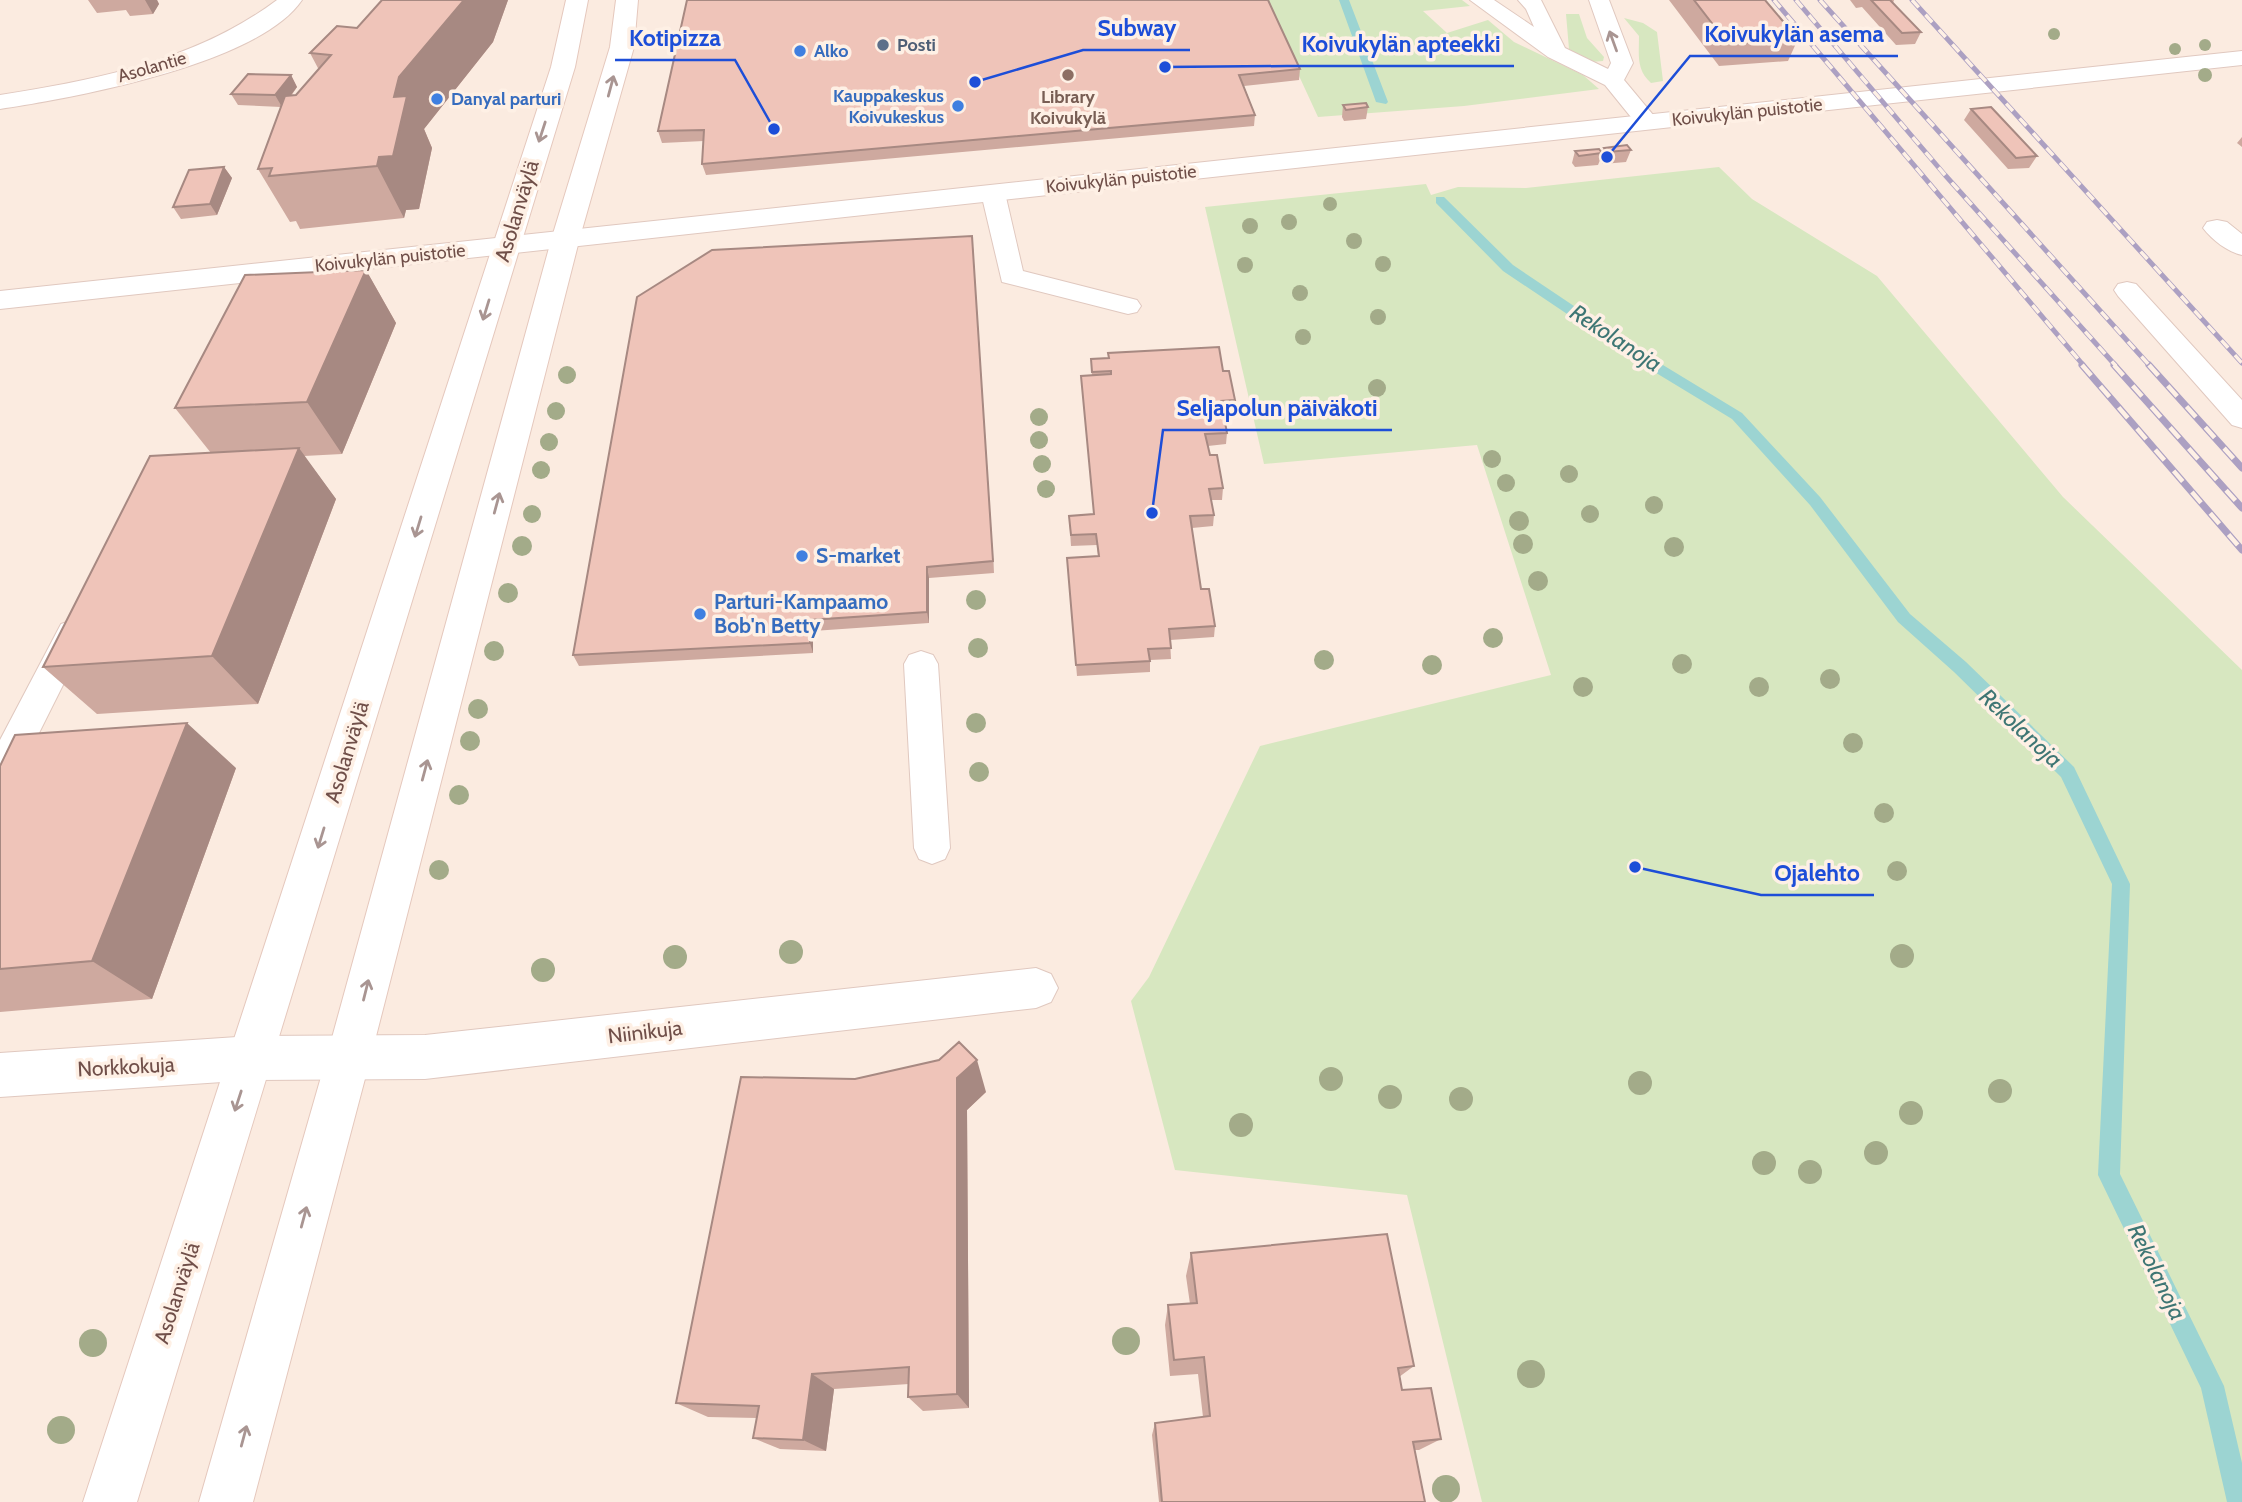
<svg xmlns="http://www.w3.org/2000/svg" width="2242" height="1502" viewBox="0 0 2242 1502" font-family="Cabin,sans-serif">
	<rect width="100%" height="100%" fill="#fbebe0"/>
	<!-- green -->
	<path fill="#d7e7c0" d="M 1264,0 L 1462,0 L 1470,6 L 1423,11 L 1447,33 L 1488,20 L 1514,42 L 1583,75 L 1599,89 L 1464,106 L 1318,117 Z
		M 1566,14 L 1579,14 L 1587,38 L 1604,57 L 1603,61 L 1591,62 L 1569,49 Z
		M 1624,18 L 1643,23 L 1657,32 L 1663,81 L 1651,83 C 1636,70 1639,55 1639,36 Z
		M 1719,167 L 1752,199 L 1877,276 L 2063,497 L 2242,670 L 2242,1502 L 1482,1502 L 1407,1195 L 1175,1170 L 1131,1001 L 1149,977 L 1260,746 L 1551,675 L 1477,445 L 1264,464 L 1205,207 L 1426,184 L 1431,195 L 1458,187 L 1526,188 Z"/>
	<g fill="none" stroke-linecap="round" stroke-linejoin="round">
		<!-- stream -->
		<path fill="#9cd4d2" fill-rule="evenodd" d="M 1339,0 L 1349,0 L 1388,102 L 1386,104 L 1376,102 Z
			M 1436,197 L 1444,197 L 1513,265 L 1653,359 L 1742,413 L 1820,497 L 1910,614 L 1966,662 L 2074,767 L 2130,884 L 2120,1174 L 2224,1386 L 2242,1463 L 2242,1502 L 2227,1502 L 2201,1388 L 2098,1175 L 2112,884 L 2061,777 L 1954,672 L 1898,622 L 1810,505 L 1732,419 L 1643,365 L 1503,271 L 1436,203 Z"/>
		<defs>
			<path id="service" d="M 1470,0 L 1494,0 L 1534,27 L 1526,9 L 1518,0 L 1541,0 L 1565,48 L 1608,69 L 1611,63 L 1589,0 L 1609,0 L 1633,63 L 1624,80 L 1659,122 L 1655,127 L 1639,127 L 1605,85 L 1548,57 Z
				M 993,186 L 1002,188 L 1005,193 L 1023,271 L 1137,300 L 1141,306 L 1137,312 L 1128,314 L 1002,282 L 981,193 L 984,188 Z
				M 2127,282 L 2136,284 L 2242,400 L 2242,428 L 2232,425 L 2118,296 L 2114,290 L 2118,284 Z
				M 73,620 L 85,624 L 89,633 L 13,785 L 0,789 L 0,740 L 61,624 Z
				M 921,651 L 933,655 L 938,664 L 950,848 L 945,859 L 932,864 L 919,859 L 914,848 L 904,664 L 909,655 Z"/>
			<path id="minor" d="M 277,0 L 302,0 C 259,64 74,98 0,109 L 0,95 C 97,80 197,60 277,0 Z
				M 2217,220 L 2227,222 L 2242,234 L 2242,255 C 2228,252 2212,240 2203,228 L 2207,222 Z
				M 1036,968 L 1051,974 L 1058,988 L 1051,1002 L 1036,1008 L 425,1079 L 252,1080 L 0,1097 L 0,1053 L 252,1036 L 425,1035 Z"/>
			<path id="tertiary" d="M 2242,51 L 2242,65 L 0,309 L 0,291 Z"/>
			<path id="secondary" d="M 566,0 L 588,0 L 575,67 L 137,1502 L 83,1502 L 551,67 Z
				M 616,0 L 638,0 L 634,47 L 580,237 L 371,1056 L 253,1502 L 199,1502 L 327,1056 L 552,237 L 610,47 Z"/>
		</defs>
		<!-- service casing -->
		<use href="#service" stroke="#e0c8bf" stroke-width="2"/>
		<!-- minor casing -->
		<use href="#minor" stroke="#e0c8bf" stroke-width="2"/>
		<!-- tertiary casing -->
		<use href="#tertiary" stroke="#e0c8bf" stroke-width="2"/>
		<!-- secondary casing -->
		<use href="#secondary" stroke="#e5c8bd" stroke-width="2"/>
		<!-- service -->
		<use href="#service" fill="#fff" fill-rule="evenodd"/>
		<!-- minor -->
		<use href="#minor" fill="#fff" fill-rule="evenodd"/>
		<!-- tertiary -->
		<use href="#tertiary" fill="#fff" fill-rule="evenodd"/>
		<!-- secondary -->
		<use href="#secondary" fill="#fff" fill-rule="evenodd"/>
		<defs>
			<path id="rail-far1" d="M 1774,0 L 2084,366
				M 1796,0 L 1945,175 L 2116,366
				M 1820,0 L 2150,366
				M 1912,0 L 2242,363"/>
			<path id="rail" d="M 2082,365 L 2242,550
				M 2114,365 L 2242,508
				M 2149,365 L 2242,468"/>
		</defs>
		<!-- rail-far1 casing -->
		<use href="#rail-far1" stroke="#aca0c2" stroke-width="5"/>
		<!-- rail casing -->
		<use href="#rail" stroke="#aca0c2" stroke-width="7"/>
		<!-- rail-far1 -->
		<use href="#rail-far1" stroke="#fef0e5" stroke-width="3.5" stroke-dasharray="10" stroke-linecap="butt"/>
		<!-- rail -->
		<use href="#rail" stroke="#fef0e5" stroke-width="4.5" stroke-dasharray="14" stroke-linecap="butt"/>
	</g>
	<!-- trees -->
	<g fill="#a3ab89">
		<circle cx="2054" cy="34" r="6"/>
		<circle cx="2205" cy="45" r="6"/>
		<circle cx="2175" cy="49" r="6"/>
		<circle cx="2205" cy="75" r="7"/>
		<circle cx="1330" cy="204" r="7"/>
		<circle cx="1289" cy="222" r="8"/>
		<circle cx="1250" cy="226" r="8"/>
		<circle cx="1354" cy="241" r="8"/>
		<circle cx="1383" cy="264" r="8"/>
		<circle cx="1245" cy="265" r="8"/>
		<circle cx="1300" cy="293" r="8"/>
		<circle cx="1378" cy="317" r="8"/>
		<circle cx="1303" cy="337" r="8"/>
		<circle cx="567" cy="375" r="9"/>
		<circle cx="1377" cy="388" r="9"/>
		<circle cx="556" cy="411" r="9"/>
		<circle cx="1039" cy="417" r="9"/>
		<circle cx="1039" cy="440" r="9"/>
		<circle cx="549" cy="442" r="9"/>
		<circle cx="1492" cy="459" r="9"/>
		<circle cx="1042" cy="464" r="9"/>
		<circle cx="541" cy="470" r="9"/>
		<circle cx="1569" cy="474" r="9"/>
		<circle cx="1506" cy="483" r="9"/>
		<circle cx="1046" cy="489" r="9"/>
		<circle cx="1654" cy="505" r="9"/>
		<circle cx="532" cy="514" r="9"/>
		<circle cx="1590" cy="514" r="9"/>
		<circle cx="1519" cy="521" r="10"/>
		<circle cx="1523" cy="544" r="10"/>
		<circle cx="522" cy="546" r="10"/>
		<circle cx="1674" cy="547" r="10"/>
		<circle cx="1538" cy="581" r="10"/>
		<circle cx="508" cy="593" r="10"/>
		<circle cx="976" cy="600" r="10"/>
		<circle cx="1493" cy="638" r="10"/>
		<circle cx="978" cy="648" r="10"/>
		<circle cx="494" cy="651" r="10"/>
		<circle cx="1324" cy="660" r="10"/>
		<circle cx="1682" cy="664" r="10"/>
		<circle cx="1432" cy="665" r="10"/>
		<circle cx="1830" cy="679" r="10"/>
		<circle cx="1583" cy="687" r="10"/>
		<circle cx="1759" cy="687" r="10"/>
		<circle cx="478" cy="709" r="10"/>
		<circle cx="976" cy="723" r="10"/>
		<circle cx="470" cy="741" r="10"/>
		<circle cx="1853" cy="743" r="10"/>
		<circle cx="979" cy="772" r="10"/>
		<circle cx="459" cy="795" r="10"/>
		<circle cx="1884" cy="813" r="10"/>
		<circle cx="439" cy="870" r="10"/>
		<circle cx="1897" cy="871" r="10"/>
		<circle cx="791" cy="952" r="12"/>
		<circle cx="1902" cy="956" r="12"/>
		<circle cx="675" cy="957" r="12"/>
		<circle cx="543" cy="970" r="12"/>
		<circle cx="1331" cy="1079" r="12"/>
		<circle cx="1640" cy="1083" r="12"/>
		<circle cx="2000" cy="1091" r="12"/>
		<circle cx="1390" cy="1097" r="12"/>
		<circle cx="1461" cy="1099" r="12"/>
		<circle cx="1911" cy="1113" r="12"/>
		<circle cx="1241" cy="1125" r="12"/>
		<circle cx="1876" cy="1153" r="12"/>
		<circle cx="1764" cy="1163" r="12"/>
		<circle cx="1810" cy="1172" r="12"/>
		<circle cx="1126" cy="1341" r="14"/>
		<circle cx="93" cy="1343" r="14"/>
		<circle cx="1531" cy="1374" r="14"/>
		<circle cx="61" cy="1430" r="14"/>
		<circle cx="1446" cy="1489" r="14"/>
	</g>
	<!-- wall -->
	<path fill="#cea99f" d="M 88,0 L 157,0 L 159,4 L 153,14 L 130,16 L 126,10 L 97,13 Z
		M 382,0 L 508,0 L 493,42 L 424,129 L 432,148 L 419,209 L 406,210 L 404,218 L 300,229 L 296,221 L 290,222 L 258,169 L 281,107 L 238,105 L 231,94 L 291,75 L 297,87 L 291,96 L 296,95 L 319,70 L 310,53 L 357,28 Z
		M 1669,0 L 1765,0 L 1798,39 L 1788,61 L 1719,66 Z
		M 1850,0 L 1894,0 L 1893,3 L 1921,32 L 1915,44 L 1896,45 L 1862,7 L 1856,8 Z
		M 1300,69 L 1299,80 L 1244,86 L 1255,115 L 1254,126 L 706,175 L 702,164 L 704,141 L 662,143 L 658,131 Z
		M 1343,105 L 1368,107 L 1366,119 L 1344,121 L 1342,117 Z
		M 1971,109 L 2037,156 L 2029,168 L 2008,169 L 1964,120 Z
		M 2242,137 L 2242,147 L 2237,143 Z
		M 1604,148 L 1631,150 L 1626,162 L 1603,164 L 1600,160 L 1598,165 L 1575,167 L 1572,163 L 1575,151 L 1602,153 Z
		M 224,167 L 232,178 L 217,215 L 181,219 L 173,207 Z
		M 973,248 L 994,573 L 929,578 L 929,623 L 813,631 L 813,653 L 579,666 L 573,655 Z
		M 366,270 L 396,323 L 342,454 L 304,456 L 336,499 L 258,704 L 97,714 L 43,667 L 211,453 L 175,408 Z
		M 1108,353 L 1223,371 L 1235,400 L 1234,412 L 1223,412 L 1227,433 L 1226,444 L 1208,446 L 1210,455 L 1223,488 L 1222,500 L 1211,500 L 1214,515 L 1213,526 L 1192,528 L 1201,589 L 1215,626 L 1214,637 L 1170,640 L 1171,659 L 1150,660 L 1150,672 L 1077,676 L 1067,558 L 1098,556 L 1097,545 L 1071,546 L 1069,516 L 1094,514 L 1081,376 L 1092,376 L 1091,359 L 1109,358 Z
		M 0,766 L 236,768 L 152,999 L 0,1012 Z
		M 741,1077 L 986,1092 L 967,1110 L 969,1408 L 923,1411 L 908,1397 L 909,1384 L 834,1389 L 826,1451 L 780,1449 L 753,1438 L 757,1418 L 708,1417 L 676,1403 Z
		M 1191,1253 L 1414,1366 L 1399,1377 L 1402,1390 L 1441,1439 L 1419,1450 L 1414,1450 L 1425,1502 L 1159,1502 L 1152,1435 L 1155,1423 L 1203,1417 L 1198,1374 L 1170,1376 L 1165,1325 L 1168,1305 L 1190,1304 L 1186,1276 Z"/>
	<!-- shaded-wall -->
	<path fill="#a78982" d="M 145,0 L 157,0 L 159,4 L 153,14 Z
		M 464,0 L 508,0 L 493,42 L 424,129 L 432,148 L 419,209 L 406,210 L 404,218 L 377,166 L 399,77 Z
		M 291,75 L 297,87 L 282,107 L 275,95 Z
		M 224,167 L 232,178 L 217,215 L 210,204 Z
		M 972,236 L 973,248 L 994,573 L 993,561 Z
		M 366,270 L 396,323 L 342,454 L 307,402 Z
		M 299,448 L 336,499 L 258,704 L 212,656 Z
		M 927,567 L 929,578 L 929,623 L 927,612 Z
		M 810,620 L 813,631 L 813,653 L 810,643 Z
		M 187,723 L 236,768 L 152,999 L 92,961 Z
		M 977,1060 L 986,1092 L 967,1110 L 969,1408 L 957,1394 L 957,1078 Z
		M 812,1374 L 834,1389 L 826,1451 L 803,1440 Z"/>
	<!-- building -->
	<path fill="#efc4b9" stroke="#a78982" stroke-width="2" d="M 382,0 L 464,0 L 399,77 L 394,97 L 407,96 L 393,156 L 379,157 L 377,166 L 269,176 L 272,168 L 258,169 L 285,96 L 296,95 L 331,55 L 310,53 L 337,26 L 357,28 Z
		M 687,0 L 1268,0 L 1300,69 L 1239,75 L 1255,115 L 702,164 L 704,130 L 658,131 Z
		M 1694,0 L 1765,0 L 1798,39 L 1728,44 Z
		M 1871,0 L 1890,0 L 1921,32 L 1902,33 Z
		M 248,74 L 291,75 L 275,95 L 231,94 Z
		M 1366,103 L 1368,107 L 1346,110 L 1343,105 Z
		M 1991,107 L 2037,156 L 2016,158 L 1971,109 Z
		M 1627,145 L 1631,150 L 1607,152 L 1604,148 Z
		M 1599,149 L 1602,153 L 1579,156 L 1575,151 Z
		M 224,167 L 210,204 L 173,207 L 189,170 Z
		M 972,236 L 993,561 L 927,567 L 927,612 L 810,620 L 810,643 L 573,655 L 637,297 L 712,250 Z
		M 366,270 L 307,402 L 175,408 L 245,275 Z
		M 1219,347 L 1223,371 L 1229,371 L 1235,400 L 1221,401 L 1227,433 L 1205,434 L 1210,455 L 1217,455 L 1223,488 L 1209,489 L 1214,515 L 1190,516 L 1201,589 L 1209,589 L 1215,626 L 1169,629 L 1171,648 L 1148,649 L 1150,661 L 1076,665 L 1067,558 L 1099,556 L 1096,534 L 1071,535 L 1069,516 L 1094,514 L 1081,376 L 1111,374 L 1111,371 L 1092,372 L 1091,359 L 1109,358 L 1108,353 Z
		M 299,448 L 212,656 L 43,667 L 150,456 Z
		M 187,723 L 92,961 L 0,969 L 0,766 L 15,735 Z
		M 959,1042 L 977,1060 L 957,1078 L 957,1394 L 908,1397 L 909,1367 L 812,1374 L 803,1440 L 753,1438 L 759,1406 L 676,1403 L 741,1077 L 855,1079 L 939,1060 Z
		M 1387,1234 L 1414,1366 L 1398,1368 L 1402,1390 L 1431,1388 L 1441,1439 L 1413,1442 L 1425,1502 L 1162,1502 L 1155,1423 L 1210,1416 L 1204,1357 L 1174,1360 L 1168,1305 L 1197,1303 L 1191,1253 Z"/>
	<!-- one-way arrows -->
	<defs><path id="oneway-shaft" d="M-6 0H5M1.5-3L5.5 0L1.5 3" fill="none" stroke-width="1.6" stroke-linecap="round" stroke-linejoin="round" transform="scale(1.75)"/></defs>
	<g stroke="#a99592">
		<use href="#oneway-shaft" transform="translate(1613 41) rotate(-110)"/>
		<use href="#oneway-shaft" transform="translate(611 86) rotate(-75)"/>
		<use href="#oneway-shaft" transform="translate(542 132) rotate(108)"/>
		<use href="#oneway-shaft" transform="translate(486 310) rotate(107)"/>
		<use href="#oneway-shaft" transform="translate(497 503) rotate(-75)"/>
		<use href="#oneway-shaft" transform="translate(418 527) rotate(107)"/>
		<use href="#oneway-shaft" transform="translate(425 770) rotate(-75)"/>
		<use href="#oneway-shaft" transform="translate(321 838) rotate(107)"/>
		<use href="#oneway-shaft" transform="translate(366 990) rotate(-76)"/>
		<use href="#oneway-shaft" transform="translate(238 1101) rotate(108)"/>
		<use href="#oneway-shaft" transform="translate(304 1217) rotate(-75)"/>
		<use href="#oneway-shaft" transform="translate(244 1436) rotate(-75)"/>
	</g>
	<!-- markers -->
	<circle fill="#5c6f8a" stroke="#fef0e5" stroke-width="2.5" cx="883" cy="45" r="7"/>
	<g fill="#3f7fe0" stroke="#fef0e5" stroke-width="2.5">
		<circle cx="800" cy="51" r="7"/>
		<circle cx="437" cy="99" r="7"/>
		<circle cx="958" cy="106" r="7"/>
		<circle cx="802" cy="556" r="7"/>
		<circle cx="700" cy="614" r="7"/>
	</g>
	<circle fill="#8d6e63" stroke="#fef0e5" stroke-width="2.5" cx="1068" cy="75" r="7"/>
	<g text-anchor="middle" stroke-width="7" stroke-linejoin="round" paint-order="stroke">
		<!-- far-service labels -->
		<g font-size="18" font-weight="bold" fill="#4e5e75" stroke="#fef0e5" text-anchor="start">
			<text x="897" y="51">Posti</text>
		</g>
		<!-- far-shop labels -->
		<g font-size="18" font-weight="bold" fill="#366cbe" stroke="#fef0e5" text-anchor="start">
			<text x="814" y="57">Alko</text>
			<text x="944" y="102" text-anchor="end">Kauppakeskus<tspan x="944" dy="21">Koivukeskus</tspan></text>
			<text x="451" y="105">Danyal parturi</text>
		</g>
		<!-- far-street labels -->
		<g font-size="18" fill="#704f49" stroke="#fef0e5">
			<text transform="translate(152 67) rotate(-16)" y="6">Asolantie</text>
			<text transform="translate(1747 112) rotate(-6)" y="6">Koivukylän puistotie</text>
			<text transform="translate(1121 179) rotate(-6)" y="6">Koivukylän puistotie</text>
			<text transform="translate(390 258) rotate(-6)" y="6">Koivukylän puistotie</text>
		</g>
		<!-- far-education labels -->
		<g font-size="18" font-weight="bold" fill="#785e54" stroke="#fef0e5">
			<text x="1068" y="103">Library<tspan x="1068" dy="21">Koivukylä</tspan></text>
		</g>
		<!-- street labels -->
		<g font-size="21" fill="#704f49" stroke="#fef0e5">
			<text transform="translate(517 211) rotate(-73)" y="7">Asolanväylä</text>
			<text transform="translate(347 752) rotate(-73)" y="7">Asolanväylä</text>
			<text transform="translate(645 1032) rotate(-7)" y="7">Niinikuja</text>
			<text transform="translate(126 1067) rotate(-3)" y="7">Norkkokuja</text>
			<text transform="translate(177 1293) rotate(-72)" y="7">Asolanväylä</text>
		</g>
		<!-- shop labels -->
		<g font-size="21" font-weight="bold" fill="#366cbe" stroke="#fef0e5" text-anchor="start">
			<text x="816" y="563">S-market</text>
			<text x="714" y="609">Parturi-Kampaamo<tspan x="714" dy="24">Bob'n Betty</tspan></text>
		</g>
		<!-- water labels -->
		<g font-size="23" font-style="italic" fill="#3e7674" stroke="#fef0e5">
			<text transform="translate(1616 338) rotate(33)" y="8">Rekolanoja</text>
			<text transform="translate(2021 728) rotate(43)" y="8">Rekolanoja</text>
			<text transform="translate(2157 1272) rotate(64)" y="8">Rekolanoja</text>
		</g>
	</g>
	<!-- callouts -->
	<path fill="none" stroke="#1d4ed8" stroke-width="2.5" d="M975 82L1083 50H1190M1607 157L1690 56H1898M774 129L735 60H615M1165 67L1287 66H1514M1152 513L1163 430H1392M1635 867L1761 895H1874"/>
	<g fill="#1d4ed8" stroke="#fef0e5" stroke-width="2.5">
		<circle cx="975" cy="82" r="7"/>
		<circle cx="1607" cy="157" r="7"/>
		<circle cx="774" cy="129" r="7"/>
		<circle cx="1165" cy="67" r="7"/>
		<circle cx="1152" cy="513" r="7"/>
		<circle cx="1635" cy="867" r="7"/>
	</g>
	<g font-size="23" text-anchor="middle" font-weight="bold" fill="#1d4ed8" stroke="#fef0e5" stroke-width="7" stroke-linejoin="round" paint-order="stroke">
		<text x="1137" y="36">Subway</text>
		<text x="1794" y="42">Koivukylän asema</text>
		<text x="675" y="46">Kotipizza</text>
		<text x="1401" y="52">Koivukylän apteekki</text>
		<text x="1277" y="416">Seljapolun päiväkoti</text>
		<text x="1817" y="881">Ojalehto</text>
	</g>
</svg>
